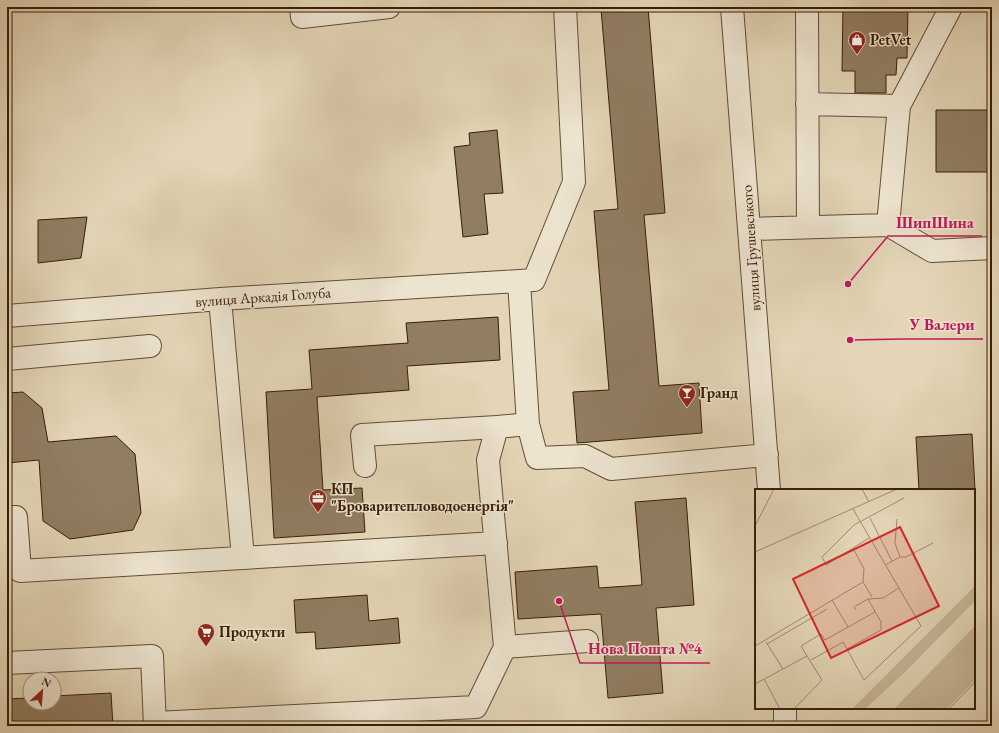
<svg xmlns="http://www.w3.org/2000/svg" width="999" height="733" viewBox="0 0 999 733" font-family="'EB Garamond',serif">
	<rect width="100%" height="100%" fill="#e3d5b6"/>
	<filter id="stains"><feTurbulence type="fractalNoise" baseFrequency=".005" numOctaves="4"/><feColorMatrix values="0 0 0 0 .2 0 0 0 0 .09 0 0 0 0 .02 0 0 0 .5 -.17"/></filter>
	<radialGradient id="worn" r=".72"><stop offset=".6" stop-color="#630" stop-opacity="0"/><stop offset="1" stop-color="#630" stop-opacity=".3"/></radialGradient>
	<!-- building -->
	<path fill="#917d62" stroke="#381e06" d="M 628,7 L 648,7 L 665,213 L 644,215 L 659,386 L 699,383 L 702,433 L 577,443 L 573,392 L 609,390 L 594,211 L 618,209 L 601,9 Z
		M 843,7 L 908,7 L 907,58 L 897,58 L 896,75 L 886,75 L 886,93 L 855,93 L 855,71 L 842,71 Z
		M 936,110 L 992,110 L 992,172 L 936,172 Z
		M 497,130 L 503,193 L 484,194 L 488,234 L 463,237 L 454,147 L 470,145 L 469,133 Z
		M 87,217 L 81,258 L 38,263 L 38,220 Z
		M 498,317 L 500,360 L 407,366 L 409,390 L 317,397 L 323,490 L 362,488 L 365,532 L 274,538 L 266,392 L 312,389 L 309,350 L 408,343 L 406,323 Z
		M 23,392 L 42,408 L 48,442 L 116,436 L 135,454 L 141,513 L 133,530 L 70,539 L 43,521 L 39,460 L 7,463 L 7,393 Z
		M 972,434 L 975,490 L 919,490 L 916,437 Z
		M 686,498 L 694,605 L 656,608 L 663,693 L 608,698 L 601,614 L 518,619 L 515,572 L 597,566 L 599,588 L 642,585 L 635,502 Z
		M 367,595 L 369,621 L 398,618 L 400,643 L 316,649 L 315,632 L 296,633 L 294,600 Z
		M 111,693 L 113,726 L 7,726 L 7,699 L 30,698 L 30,703 L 54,703 L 54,696 Z"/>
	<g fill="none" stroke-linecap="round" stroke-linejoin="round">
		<defs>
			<path id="minor" d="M 301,7 L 302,17 L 389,7
				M 732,7 L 769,490
				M 807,7 L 808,227
				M 807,104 L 899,106
				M 888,225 L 899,106 L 951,7
				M 749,229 L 888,225 L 932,251 L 992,248
				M 220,299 L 243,558
				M 7,316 L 220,299 L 519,281
				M 7,359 L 150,346
				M 528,424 L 519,281 L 534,280 L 574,182 L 565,7
				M 365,466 L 362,435 L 497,427
				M 7,517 L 16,517 L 20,571 L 496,543
				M 505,647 L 587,641
				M 7,663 L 152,656 L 155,726
				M 785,708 L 785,726
				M 155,723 L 476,707 L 505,647 L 488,460 L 497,427 L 528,424 L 537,458 L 585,456 L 611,469 L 767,455"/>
		</defs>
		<!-- minor casing -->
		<use href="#minor" stroke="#634c32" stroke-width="24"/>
		<!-- minor -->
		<use href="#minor" stroke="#ede4d0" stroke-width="22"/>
	</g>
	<!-- icons -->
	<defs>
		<symbol id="shop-pin" viewBox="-11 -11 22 30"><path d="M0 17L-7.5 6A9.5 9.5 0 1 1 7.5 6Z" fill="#8f2418" stroke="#ede4d0"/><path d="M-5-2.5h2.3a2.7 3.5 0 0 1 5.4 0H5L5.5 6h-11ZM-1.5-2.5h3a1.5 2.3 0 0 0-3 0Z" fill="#fff"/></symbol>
		<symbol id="bar-pin" viewBox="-11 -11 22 30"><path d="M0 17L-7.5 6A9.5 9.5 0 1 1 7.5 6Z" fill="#8f2418" stroke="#ede4d0"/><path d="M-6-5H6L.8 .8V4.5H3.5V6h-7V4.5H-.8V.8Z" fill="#fff"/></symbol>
		<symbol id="office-pin" viewBox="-11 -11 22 30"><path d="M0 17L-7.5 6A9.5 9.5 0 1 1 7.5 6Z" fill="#8f2418" stroke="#ede4d0"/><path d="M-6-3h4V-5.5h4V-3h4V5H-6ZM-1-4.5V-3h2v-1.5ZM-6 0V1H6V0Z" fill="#fff"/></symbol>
		<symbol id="supermarket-pin" viewBox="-11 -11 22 30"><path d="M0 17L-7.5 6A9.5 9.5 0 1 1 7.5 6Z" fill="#8f2418" stroke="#ede4d0"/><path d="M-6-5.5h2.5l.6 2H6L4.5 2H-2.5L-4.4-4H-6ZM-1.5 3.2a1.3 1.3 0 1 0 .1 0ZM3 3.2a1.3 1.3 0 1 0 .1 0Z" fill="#fff"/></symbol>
	</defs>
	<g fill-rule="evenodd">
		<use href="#shop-pin" x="847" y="30" width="20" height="27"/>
		<use href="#bar-pin" x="677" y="383" width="20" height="27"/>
		<use href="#office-pin" x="308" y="488" width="20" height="27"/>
		<use href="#supermarket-pin" x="196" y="622" width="20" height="27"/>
	</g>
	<g text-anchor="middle" stroke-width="3" stroke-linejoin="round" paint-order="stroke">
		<!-- poi labels -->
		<g font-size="15" font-weight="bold" fill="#381e06" stroke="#ede4d0" text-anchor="start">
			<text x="870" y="45">PetVet</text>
			<text x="700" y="398">Гранд</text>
			<text x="331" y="494">КП<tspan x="331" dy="17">"Броваритепловодоенергія"</tspan></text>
			<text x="219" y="637">Продукти</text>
		</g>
		<!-- street labels -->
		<g font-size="15" fill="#381e06" stroke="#ede4d0">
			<text transform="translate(751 248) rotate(-94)" y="5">вулиця Грушевського</text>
			<text transform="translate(263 297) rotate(-4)" y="5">вулиця Аркадія Голуба</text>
		</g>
	</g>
	<!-- overview -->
	<g transform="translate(755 489)">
		<rect width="220" height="220" fill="#e3d5b6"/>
		<path d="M 220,97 L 220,112 L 148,185 L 110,220 L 97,220 ZM 220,137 L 220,191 L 192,220 L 139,220 Z" fill="#c6b698"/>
		<path fill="none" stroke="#9f8c70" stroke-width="1" d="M 107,0 L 114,13M 115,29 L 137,72M 142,30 L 140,54 L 145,68M 0,37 L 19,0M 114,49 L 71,76 L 67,68 L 99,36 L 149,9M 98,59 L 109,80 L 108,93 L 117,108M 0,63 L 142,0M 130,76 L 145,68 L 151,68 L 178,54M 77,111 L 93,138M 101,121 L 99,118 L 113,110M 11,153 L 28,180M 12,155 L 72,120M 0,157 L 108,93M 92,160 L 126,141 L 126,133 L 113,110 L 128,109 L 144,99M 52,167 L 46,157 L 66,145 L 70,151 L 120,123M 56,171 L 88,153 L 109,191 L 166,137 L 98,20M 9,190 L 25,220M 0,195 L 52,167 L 67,191 L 39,220M 194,220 L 220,193"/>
		<path fill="#d62828" fill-opacity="0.15" stroke="#d62828" stroke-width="2" d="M 145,38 L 184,117 L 76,169 L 38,90 Z"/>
		<rect width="220" height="220" fill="none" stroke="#381e06" stroke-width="2"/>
	</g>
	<!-- callouts -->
	<path fill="none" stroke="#c2185b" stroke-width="1.5" d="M848 284L888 236H982M850 340L902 339H983M559 601L580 663H710"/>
	<g fill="#c2185b" stroke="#ede4d0" stroke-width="1.5">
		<circle cx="848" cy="284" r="4"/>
		<circle cx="850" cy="340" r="4"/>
		<circle cx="559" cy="601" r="4"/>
	</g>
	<g font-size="16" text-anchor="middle" font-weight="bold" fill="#c2185b" stroke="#ede4d0" stroke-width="3" stroke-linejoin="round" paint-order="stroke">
		<text x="935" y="228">ШипШина</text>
		<text x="942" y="330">У Валери</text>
		<text x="645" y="654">Нова Пошта №4</text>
	</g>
	<!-- margin -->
	<rect width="999" height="733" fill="none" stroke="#e3d5b6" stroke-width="24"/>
	<rect x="8" y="8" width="983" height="717" fill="none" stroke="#381e06" stroke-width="2"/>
	<rect x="12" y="12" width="975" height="709" fill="none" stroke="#381e06"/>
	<!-- north arrow -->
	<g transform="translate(42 691) rotate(26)"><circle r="19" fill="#ede4d0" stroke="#a5957f"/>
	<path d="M0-3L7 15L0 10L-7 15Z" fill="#8f2418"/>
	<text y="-6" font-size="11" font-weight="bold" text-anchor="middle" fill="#381e06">N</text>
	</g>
	<rect width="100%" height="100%" filter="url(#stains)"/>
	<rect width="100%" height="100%" fill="url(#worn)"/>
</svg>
